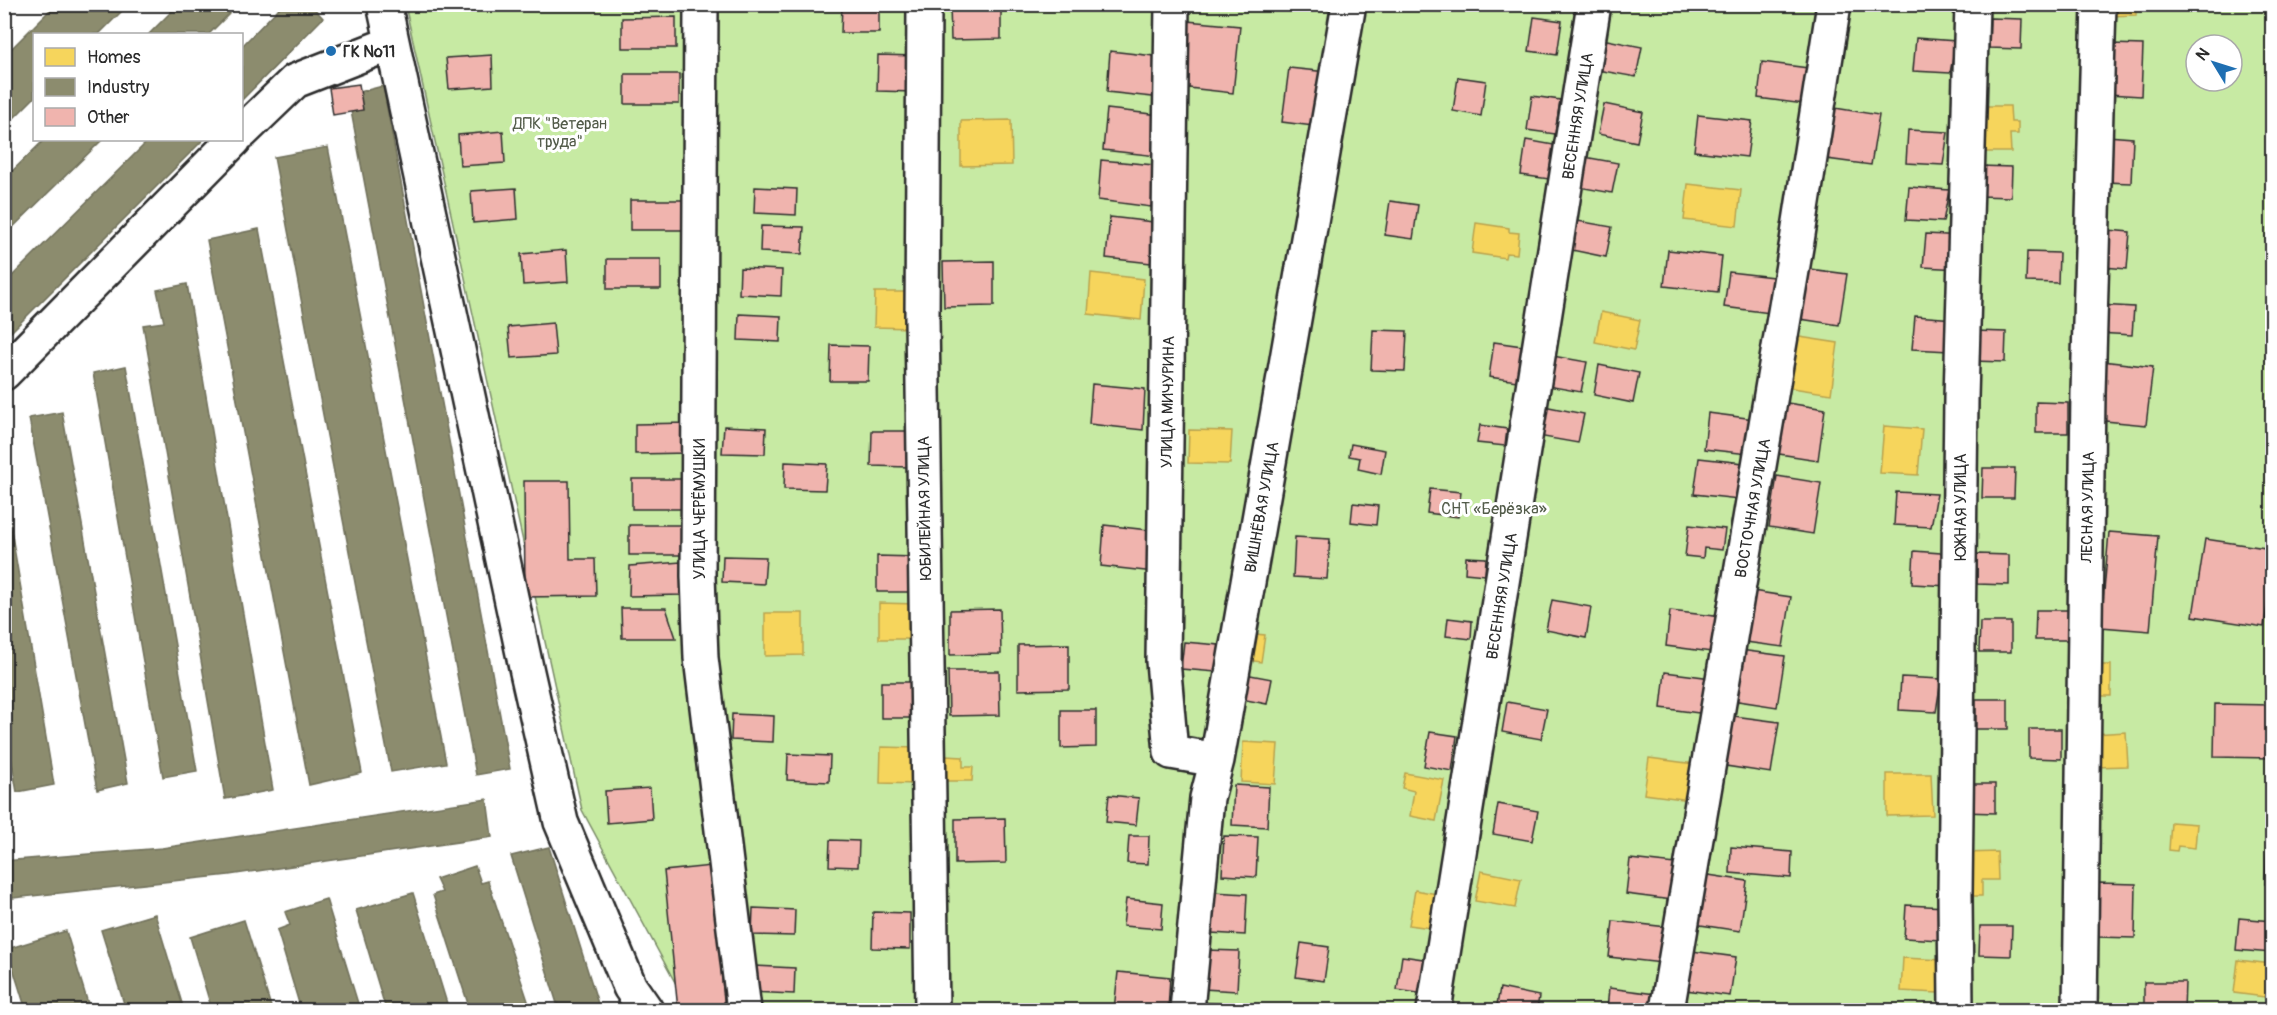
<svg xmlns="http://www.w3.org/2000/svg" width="2277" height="1015" viewBox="0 0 2277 1015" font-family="Pangolin,sans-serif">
	<rect width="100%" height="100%" fill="#fff"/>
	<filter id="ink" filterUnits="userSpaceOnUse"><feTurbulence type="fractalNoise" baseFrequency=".0167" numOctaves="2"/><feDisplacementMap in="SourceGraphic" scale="12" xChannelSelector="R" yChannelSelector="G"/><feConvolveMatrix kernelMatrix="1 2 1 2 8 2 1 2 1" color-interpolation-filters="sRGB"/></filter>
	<g filter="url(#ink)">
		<!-- green -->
		<path fill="#c7eaa3" stroke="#798a67" stroke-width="1.5" fill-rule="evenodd" d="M 405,5 L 686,5 L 683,651 L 736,1010 L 690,1010 L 582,810 Z
			M 718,5 L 2272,5 L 2272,1010 L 761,1010 L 715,661 ZM 2196,45 L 2232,45 L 2232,81 L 2196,81 Z"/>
		<!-- homes -->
		<path fill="#f6d55c" stroke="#b9a24d" stroke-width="1.5" d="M 2108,4 L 2136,4 L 2136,15 L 2109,16 Z
			M 1973,106 L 2010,106 L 2011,122 L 2018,122 L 2018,134 L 2010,134 L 2011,152 L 1973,152 Z
			M 1011,120 L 1012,165 L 961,166 L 961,121 Z
			M 1688,184 L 1741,190 L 1737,226 L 1684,220 Z
			M 1476,223 L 1509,228 L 1509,232 L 1519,233 L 1517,254 L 1506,253 L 1505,258 L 1472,253 Z
			M 1091,273 L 1144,279 L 1141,320 L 1088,314 Z
			M 875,292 L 912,292 L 912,328 L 874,327 Z
			M 1601,312 L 1640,320 L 1634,350 L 1595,342 Z
			M 1793,336 L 1838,343 L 1831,394 L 1786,387 Z
			M 1884,426 L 1922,429 L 1918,475 L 1880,473 Z
			M 1189,430 L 1232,431 L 1230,464 L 1188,463 Z
			M 879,603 L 918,604 L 917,639 L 879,639 Z
			M 765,613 L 803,613 L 803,655 L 765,656 Z
			M 1245,633 L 1265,635 L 1261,662 L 1241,659 Z
			M 2092,665 L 2111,665 L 2111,696 L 2092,696 Z
			M 2126,732 L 2128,766 L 2095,767 L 2093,734 Z
			M 1243,742 L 1278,744 L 1275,784 L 1241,782 Z
			M 881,747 L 919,748 L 918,784 L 880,783 Z
			M 945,756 L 963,757 L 963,767 L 973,767 L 972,781 L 945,781 Z
			M 1649,758 L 1702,765 L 1698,801 L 1644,794 Z
			M 1405,773 L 1444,780 L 1436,821 L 1410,816 L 1414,791 L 1402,788 Z
			M 1887,774 L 1931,774 L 1933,815 L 1887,816 Z
			M 2171,822 L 2197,824 L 2195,848 L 2178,846 L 2177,851 L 2169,850 Z
			M 1997,852 L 1998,880 L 1982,880 L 1982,896 L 1965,896 L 1964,853 Z
			M 1481,871 L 1521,879 L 1515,908 L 1475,901 Z
			M 1415,890 L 1443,895 L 1438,929 L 1409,925 Z
			M 1903,958 L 1943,960 L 1938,993 L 1901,991 Z
			M 2238,960 L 2272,964 L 2272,998 L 2234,993 Z"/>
		<!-- industry -->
		<path fill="#8c8c6e" stroke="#6f6f5a" stroke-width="1.5" d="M 56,4 L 129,4 L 99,34 L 34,34 L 34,98 L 4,128 L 4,56 Z
			M 179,4 L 239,4 L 209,34 L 149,34 Z
			M 283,4 L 310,4 L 323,18 L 242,100 L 242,46 Z
			M 383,86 L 510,769 L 476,775 L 348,95 Z
			M 44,140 L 102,140 L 4,236 L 4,179 Z
			M 149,140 L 203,140 L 4,339 L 4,284 Z
			M 328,147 L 446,763 L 391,772 L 274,157 Z
			M 259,229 L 362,773 L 309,785 L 207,240 Z
			M 187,284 L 273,790 L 225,799 L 143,325 L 164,322 L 157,290 Z
			M 126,366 L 197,771 L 163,777 L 93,373 Z
			M 62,412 L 128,783 L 97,790 L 29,418 Z
			M 4,488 L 54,785 L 17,792 L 4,716 Z
			M 487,799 L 492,837 L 229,875 L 4,899 L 4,861 L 162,848 Z
			M 549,847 L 600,1010 L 559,1010 L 511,856 Z
			M 475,866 L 481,883 L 488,881 L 531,1010 L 470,1010 L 433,895 L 442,892 L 436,879 Z
			M 413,893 L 449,1010 L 386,1010 L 356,910 Z
			M 326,899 L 360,1010 L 301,1010 L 277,930 L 290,925 L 285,912 Z
			M 155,914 L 184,1010 L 126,1010 L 101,930 Z
			M 244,920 L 272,1010 L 212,1010 L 190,937 Z
			M 66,931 L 90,1010 L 26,1010 L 7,949 Z"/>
		<!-- building -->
		<path fill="#f0b4ae" stroke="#2b2b2b" stroke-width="1.5" d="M 842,4 L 879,4 L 879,33 L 841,33 Z
			M 950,4 L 1001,4 L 1001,39 L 951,40 Z
			M 676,17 L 676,48 L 622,48 L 622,18 Z
			M 1534,17 L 1562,21 L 1557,55 L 1529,51 Z
			M 1990,18 L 2022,19 L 2021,49 L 1989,48 Z
			M 1187,21 L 1240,26 L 1233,93 L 1180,87 Z
			M 1916,38 L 1956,41 L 1950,73 L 1913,71 Z
			M 1602,39 L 1642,47 L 1636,77 L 1597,70 Z
			M 2111,44 L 2143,45 L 2141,96 L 2108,94 Z
			M 1110,51 L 1163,57 L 1161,98 L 1107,92 Z
			M 492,55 L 493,86 L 449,89 L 446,58 Z
			M 878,55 L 916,56 L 915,92 L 877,91 Z
			M 1762,62 L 1816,69 L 1812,105 L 1758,98 Z
			M 1289,68 L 1327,72 L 1321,127 L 1282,122 Z
			M 625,74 L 679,74 L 679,104 L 625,104 Z
			M 1458,77 L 1486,81 L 1481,116 L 1453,111 Z
			M 359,84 L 363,110 L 333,115 L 329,88 Z
			M 1532,96 L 1560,100 L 1555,134 L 1527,130 Z
			M 1604,104 L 1643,112 L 1637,142 L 1598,134 Z
			M 1835,108 L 1879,115 L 1871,165 L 1827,159 Z
			M 1107,109 L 1160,115 L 1157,156 L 1103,150 Z
			M 1698,115 L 1752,121 L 1747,157 L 1694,151 Z
			M 1908,130 L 1948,132 L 1943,165 L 1906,163 Z
			M 503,131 L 505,163 L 460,166 L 458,135 Z
			M 2107,136 L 2133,138 L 2131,183 L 2104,182 Z
			M 1526,140 L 1554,145 L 1549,179 L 1521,175 Z
			M 1579,156 L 1618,163 L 1612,193 L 1573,186 Z
			M 1101,160 L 1154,165 L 1151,207 L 1098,200 Z
			M 1980,166 L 2012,167 L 2011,197 L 1979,196 Z
			M 755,187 L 797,189 L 796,215 L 754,213 Z
			M 1909,187 L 1949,190 L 1943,222 L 1906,220 Z
			M 516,188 L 518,219 L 473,223 L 471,191 Z
			M 630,200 L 685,200 L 684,230 L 630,230 Z
			M 1390,201 L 1418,205 L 1413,239 L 1385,235 Z
			M 1110,217 L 1162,223 L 1160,264 L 1106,258 Z
			M 1572,220 L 1612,227 L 1606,257 L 1567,249 Z
			M 761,226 L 804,227 L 802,254 L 760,252 Z
			M 2108,230 L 2130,232 L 2127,269 L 2104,267 Z
			M 1926,234 L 1965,236 L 1960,269 L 1923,267 Z
			M 566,250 L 568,282 L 523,285 L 521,254 Z
			M 1668,250 L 1722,256 L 1718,292 L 1664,286 Z
			M 2027,252 L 2059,253 L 2058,283 L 2026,282 Z
			M 607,259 L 661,259 L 661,289 L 607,289 Z
			M 994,261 L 994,306 L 944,307 L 943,262 Z
			M 740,268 L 782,270 L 781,296 L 739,294 Z
			M 1802,268 L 1847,274 L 1839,325 L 1794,318 Z
			M 1729,272 L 1782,278 L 1778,314 L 1724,307 Z
			M 2098,305 L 2134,307 L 2132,335 L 2097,333 Z
			M 739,314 L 781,316 L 780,342 L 738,340 Z
			M 1915,316 L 1955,319 L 1949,351 L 1912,349 Z
			M 553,323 L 556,355 L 511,358 L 508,327 Z
			M 1373,330 L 1407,331 L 1405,371 L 1371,370 Z
			M 1974,331 L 2006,332 L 2005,362 L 1973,361 Z
			M 1494,342 L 1522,346 L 1517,381 L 1489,377 Z
			M 831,345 L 869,346 L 868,381 L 830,381 Z
			M 1547,355 L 1587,362 L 1581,392 L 1542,385 Z
			M 2102,361 L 2153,367 L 2146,425 L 2095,420 Z
			M 1599,365 L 1639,373 L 1633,403 L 1594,395 Z
			M 1092,384 L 1145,389 L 1143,430 L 1089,424 Z
			M 1781,402 L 1825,409 L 1818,460 L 1773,453 Z
			M 2036,402 L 2068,403 L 2068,433 L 2036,433 Z
			M 1544,406 L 1584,414 L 1578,443 L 1538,436 Z
			M 1708,413 L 1762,420 L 1757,455 L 1704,449 Z
			M 689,423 L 689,453 L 635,454 L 635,424 Z
			M 1480,425 L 1507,429 L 1505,446 L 1477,443 Z
			M 724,426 L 766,428 L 765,454 L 722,453 Z
			M 872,431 L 910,431 L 909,467 L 871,466 Z
			M 1351,444 L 1385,450 L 1381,474 L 1358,469 L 1360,458 L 1349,456 Z
			M 1699,458 L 1752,464 L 1748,500 L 1694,494 Z
			M 785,462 L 827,464 L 825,490 L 784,489 Z
			M 1983,468 L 2015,468 L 2014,498 L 1982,498 Z
			M 1777,476 L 1821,483 L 1813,534 L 1769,527 Z
			M 632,479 L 686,479 L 686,509 L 632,509 Z
			M 524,481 L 569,481 L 570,559 L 595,559 L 596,596 L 525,597 Z
			M 1430,489 L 1461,492 L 1458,517 L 1427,513 Z
			M 1896,492 L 1937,494 L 1931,527 L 1894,525 Z
			M 1353,503 L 1378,506 L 1376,525 L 1351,522 Z
			M 629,525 L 683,525 L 683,555 L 629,555 Z
			M 1104,525 L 1157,531 L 1154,572 L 1101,566 Z
			M 1689,525 L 1725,529 L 1722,550 L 1704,548 L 1703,558 L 1685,556 Z
			M 2109,532 L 2158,536 L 2150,631 L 2101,627 Z
			M 1295,537 L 1330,539 L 1327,579 L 1293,577 Z
			M 2205,539 L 2272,549 L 2272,570 L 2264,627 L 2193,616 Z
			M 1914,551 L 1954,554 L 1949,586 L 1912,584 Z
			M 1977,554 L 2009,555 L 2009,585 L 1977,584 Z
			M 723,556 L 766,557 L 764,584 L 722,582 Z
			M 877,556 L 916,557 L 915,592 L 877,592 Z
			M 1466,557 L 1486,558 L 1485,575 L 1465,573 Z
			M 681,562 L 684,595 L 629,596 L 630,566 Z
			M 1746,590 L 1791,597 L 1783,647 L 1738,641 Z
			M 1552,600 L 1591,607 L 1586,638 L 1546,630 Z
			M 621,608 L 666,608 L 676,638 L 622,638 Z
			M 1000,609 L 1001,654 L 950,655 L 950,610 Z
			M 2036,610 L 2068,610 L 2067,640 L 2035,640 Z
			M 1670,611 L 1723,617 L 1719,653 L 1666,646 Z
			M 1448,618 L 1472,621 L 1471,639 L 1446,636 Z
			M 1980,622 L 2011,622 L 2011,652 L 1979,652 Z
			M 1184,642 L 1219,645 L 1216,672 L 1181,669 Z
			M 1069,644 L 1069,689 L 1018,690 L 1018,645 Z
			M 1740,650 L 1785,656 L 1777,707 L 1732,700 Z
			M 948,671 L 999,671 L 1000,715 L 949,716 Z
			M 1665,672 L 1719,679 L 1714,715 L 1661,708 Z
			M 1245,674 L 1272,679 L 1267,704 L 1241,699 Z
			M 1901,677 L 1941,679 L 1936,712 L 1899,710 Z
			M 881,682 L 919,682 L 919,718 L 881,718 Z
			M 1976,699 L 2008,699 L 2008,729 L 1976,729 Z
			M 1507,702 L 1547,709 L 1541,739 L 1502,732 Z
			M 2215,704 L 2272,705 L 2272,758 L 2214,757 Z
			M 1061,710 L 1096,710 L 1096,747 L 1061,748 Z
			M 732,714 L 774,716 L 773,742 L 731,740 Z
			M 1734,716 L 1779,722 L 1771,773 L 1726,766 Z
			M 2029,729 L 2061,729 L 2061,759 L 2029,758 Z
			M 1430,732 L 1457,736 L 1452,771 L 1424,766 Z
			M 788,754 L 830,756 L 829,782 L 787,780 Z
			M 1962,784 L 1995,784 L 1995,813 L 1962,812 Z
			M 1234,785 L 1269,787 L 1267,827 L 1232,825 Z
			M 650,788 L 652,819 L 607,823 L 605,791 Z
			M 1109,795 L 1139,798 L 1136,825 L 1106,822 Z
			M 1498,804 L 1538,811 L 1532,841 L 1493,834 Z
			M 1005,818 L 1006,863 L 955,864 L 955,819 Z
			M 1129,836 L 1149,836 L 1148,864 L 1127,863 Z
			M 1224,836 L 1258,837 L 1256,877 L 1222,875 Z
			M 830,840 L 859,841 L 858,867 L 829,866 Z
			M 2267,845 L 2272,845 L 2272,884 L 2265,884 Z
			M 1731,847 L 1792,852 L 1791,878 L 1730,873 Z
			M 1630,859 L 1684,865 L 1679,901 L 1626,894 Z
			M 711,866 L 725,1010 L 678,1010 L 664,871 Z
			M 1702,874 L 1747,881 L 1740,931 L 1694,924 Z
			M 2098,883 L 2136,884 L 2135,938 L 2097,937 Z
			M 1213,892 L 1247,894 L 1245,935 L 1211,933 Z
			M 1126,899 L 1163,903 L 1161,929 L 1123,926 Z
			M 1906,905 L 1946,907 L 1941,940 L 1904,938 Z
			M 753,908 L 795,910 L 794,936 L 752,935 Z
			M 873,912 L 910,913 L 910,949 L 872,948 Z
			M 2239,918 L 2272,921 L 2272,953 L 2236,950 Z
			M 1613,921 L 1667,927 L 1662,963 L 1609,957 Z
			M 1980,926 L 2012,926 L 2011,956 L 1979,955 Z
			M 1301,943 L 1329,947 L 1324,981 L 1296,977 Z
			M 1205,950 L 1239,951 L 1237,991 L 1203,989 Z
			M 1692,951 L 1736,957 L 1730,996 L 1686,990 Z
			M 1402,956 L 1430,960 L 1425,994 L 1397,990 Z
			M 754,966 L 795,968 L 794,994 L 752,992 Z
			M 1118,972 L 1170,977 L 1168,1010 L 1114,1010 Z
			M 2144,982 L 2185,982 L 2184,1010 L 2144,1010 Z
			M 1500,988 L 1539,996 L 1537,1010 L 1496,1010 Z
			M 1609,988 L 1663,995 L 1661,1010 L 1607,1010 Z
			M 1196,1002 L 1230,1004 L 1230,1010 L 1195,1010 Z
			M 1979,1004 L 2010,1004 L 2010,1010 L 1978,1010 Z"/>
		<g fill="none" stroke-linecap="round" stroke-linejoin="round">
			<defs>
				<path id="minor" d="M 384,4 L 527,672 L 561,822 L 630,987 L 646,1010
					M 701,4 L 698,576 L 701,658 L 744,1010
					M 924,4 L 922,318 L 932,1010
					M 1172,4 L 1163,661 L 1171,752 L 1217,760
					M 242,132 L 295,81 L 392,43
					M 4,373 L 234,140
					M 1187,1010 L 1207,798 L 1217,760 L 1349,4
					M 1434,1010 L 1594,4
					M 1667,1010 L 1797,241 L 1834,4
					M 1956,1010 L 1955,895 L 1961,398 L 1972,4
					M 2080,1010 L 2088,393 L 2099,4"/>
			</defs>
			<!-- minor casing -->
			<use href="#minor" stroke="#2b2b2b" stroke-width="38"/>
			<!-- minor -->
			<use href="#minor" stroke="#fff" stroke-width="33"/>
		</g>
	</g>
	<!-- markers -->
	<circle fill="#1f6fb2" stroke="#fff" stroke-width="2" cx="331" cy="51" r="6"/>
	<g text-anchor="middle" stroke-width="6" stroke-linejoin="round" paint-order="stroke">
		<!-- poi labels -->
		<g font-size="16" font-weight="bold" fill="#2b2b2b" stroke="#fff" text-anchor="start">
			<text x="343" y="57">ГК №11</text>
		</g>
		<!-- street labels -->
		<g font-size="16" fill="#2b2b2b" stroke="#fff">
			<text transform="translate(1577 116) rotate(-81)" y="6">ВЕСЕННЯЯ УЛИЦА</text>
			<text transform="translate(1167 402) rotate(-89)" y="6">УЛИЦА МИЧУРИНА</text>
			<text transform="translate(1261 507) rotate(-80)" y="6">ВИШНЁВАЯ УЛИЦА</text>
			<text transform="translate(1960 507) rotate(-90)" y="6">ЮЖНАЯ УЛИЦА</text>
			<text transform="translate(2087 507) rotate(-89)" y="6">ЛЕСНАЯ УЛИЦА</text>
			<text transform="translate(924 508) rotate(-91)" y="6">ЮБИЛЕЙНАЯ УЛИЦА</text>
			<text transform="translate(1752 508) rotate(-80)" y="6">ВОСТОЧНАЯ УЛИЦА</text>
			<text transform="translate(699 509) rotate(-90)" y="6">УЛИЦА ЧЕРЁМУШКИ</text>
			<text transform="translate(1501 596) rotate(-81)" y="6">ВЕСЕННЯЯ УЛИЦА</text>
		</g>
		<!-- park labels -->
		<g font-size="16" fill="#525b49" stroke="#fff">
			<text x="560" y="129">ДПК "Ветеран<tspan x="560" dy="18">труда"</tspan></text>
			<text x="1494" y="514">СНТ «Берёзка»</text>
		</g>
	</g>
	<!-- margin -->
	<rect width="2277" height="1015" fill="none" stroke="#fff" stroke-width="24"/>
	<rect x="12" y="12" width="2253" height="991" fill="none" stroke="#2b2b2b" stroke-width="2" filter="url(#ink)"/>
	<!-- legend -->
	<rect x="33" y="33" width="210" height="108" fill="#ffffff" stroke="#aaaaaa" stroke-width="1.5"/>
	<rect x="45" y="48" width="30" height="18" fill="#f6d55c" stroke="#aaaaaa" stroke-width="1.5"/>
	<text x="87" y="63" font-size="18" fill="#2b2b2b">Homes</text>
	<rect x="45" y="78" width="30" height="18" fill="#8c8c6e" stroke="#aaaaaa" stroke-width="1.5"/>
	<text x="87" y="93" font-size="18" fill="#2b2b2b">Industry</text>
	<rect x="45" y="108" width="30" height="18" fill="#f0b4ae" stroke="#aaaaaa" stroke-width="1.5"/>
	<text x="87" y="123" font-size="18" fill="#2b2b2b">Other</text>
	<!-- north arrow -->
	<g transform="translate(2214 63) rotate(308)"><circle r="28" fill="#ffffff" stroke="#aaaaaa" stroke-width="1.5"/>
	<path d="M0-4.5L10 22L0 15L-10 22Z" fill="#1f6fb2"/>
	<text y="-9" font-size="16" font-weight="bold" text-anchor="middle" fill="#2b2b2b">N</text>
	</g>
</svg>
